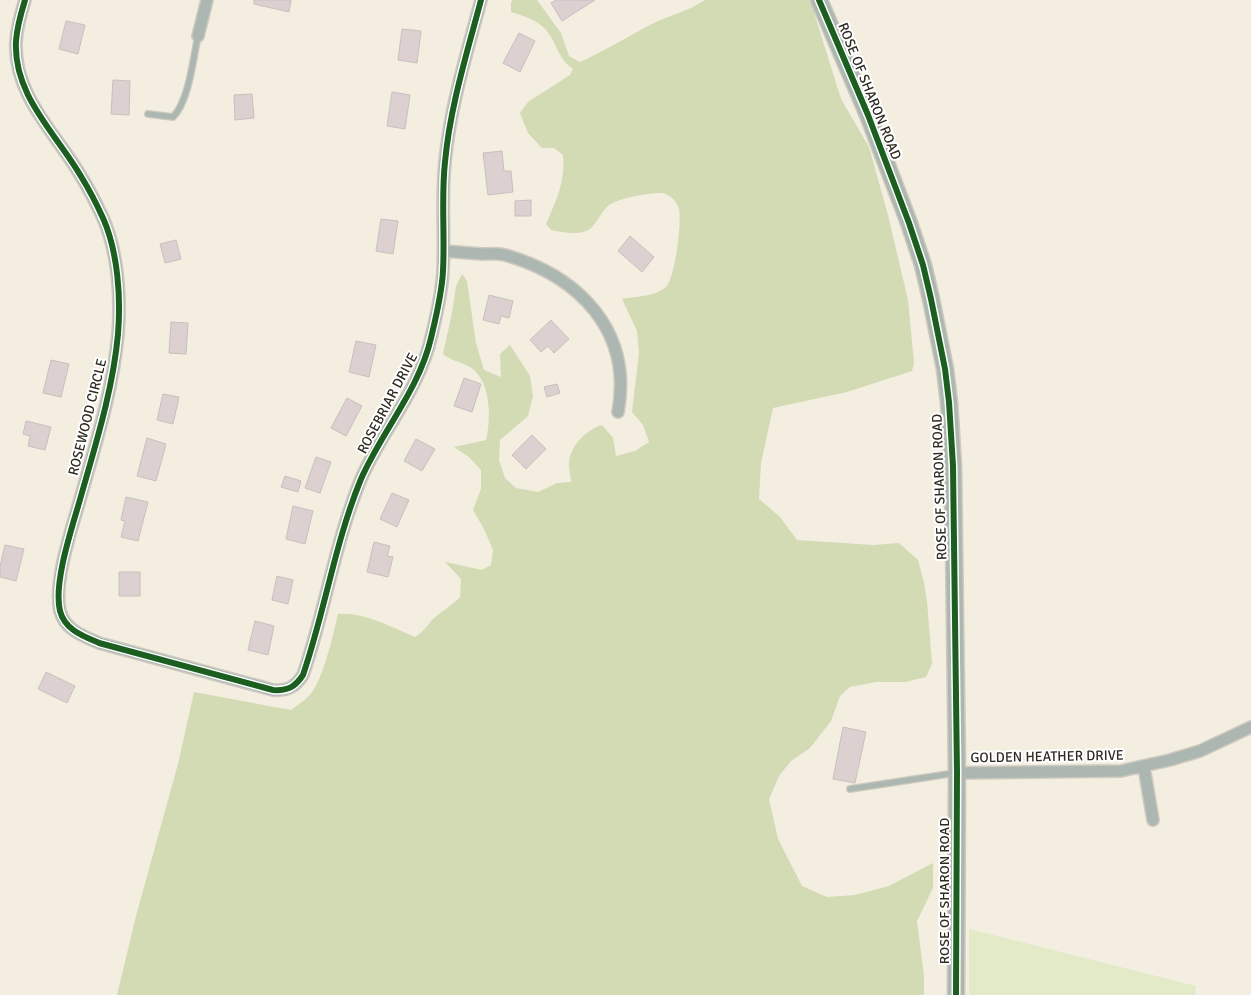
<svg xmlns="http://www.w3.org/2000/svg" width="1251" height="995" viewBox="0 0 1251 995" font-family="Signika,sans-serif">
	<rect width="100%" height="100%" fill="#f3eee0"/>
	<!-- green -->
	<path fill="#e2eac7" d="M 969,929 L 1196,986 L 1195,995 L 969,995 Z"/>
	<!-- forest -->
	<path fill="#d2dbb4" d="M 513,0 L 537,0 L 561,33 L 569,56 L 580,62 C 605,51 628,36 652,24 C 670,15 689,11 705,0 L 810,0 L 841,99 L 869,147 L 888,215 L 908,300 L 914,363 L 912,371 L 847,392 L 773,408 L 761,463 L 759,499 L 780,517 L 797,540 L 873,545 L 899,543 L 918,560 L 924,583 L 927,601 L 932,664 L 926,677 L 905,682 L 876,682 L 850,687 L 840,696 L 831,721 L 810,748 L 791,761 L 779,776 L 769,799 L 778,839 L 802,886 L 827,897 L 855,895 L 889,886 L 933,863 L 933,888 L 917,921 L 924,976 L 924,995 L 117,995 L 136,916 L 178,764 L 194,692 L 291,710 C 299,704 309,698 314,689 C 325,671 333,635 338,614 C 364,612 391,627 415,637 C 423,632 426,627 432,620 C 440,612 452,606 460,597 L 461,579 L 445,562 L 482,570 L 491,565 L 493,550 L 484,529 L 473,510 L 481,489 L 481,470 L 469,457 L 454,447 L 486,440 C 491,420 491,385 474,370 C 465,362 452,362 443,354 L 452,313 L 456,286 L 462,274 L 467,281 L 476,343 L 484,370 L 501,377 L 500,354 L 510,345 L 530,376 L 533,396 L 528,416 L 500,440 L 499,460 L 505,478 L 516,488 L 538,492 L 557,483 L 571,482 C 571,477 569,471 569,466 C 568,447 586,430 602,425 L 613,438 L 616,456 L 635,451 L 649,442 L 643,425 L 632,412 L 639,353 L 637,331 L 622,299 C 636,296 655,297 666,287 C 675,278 682,222 679,209 C 677,201 669,193 660,193 C 648,193 618,198 608,206 C 602,211 598,221 592,227 C 582,237 563,232 551,230 L 546,224 C 556,201 566,180 563,155 L 554,148 L 542,148 L 528,133 L 520,113 L 528,102 L 570,75 L 573,69 C 558,59 557,43 546,30 C 538,20 522,15 511,12 L 511,2 Z"/>
	<!-- building -->
	<path fill="#ddd0d1" stroke="#c7c0bd" d="M 254,0 L 291,0 L 289,12 L 254,4 Z
		M 556,0 L 595,0 L 562,21 L 551,3 Z
		M 66,21 L 85,25 L 78,54 L 59,49 Z
		M 402,29 L 421,31 L 417,63 L 398,60 Z
		M 519,33 L 535,41 L 520,72 L 503,63 Z
		M 113,80 L 130,81 L 129,115 L 111,114 Z
		M 392,92 L 410,95 L 405,129 L 387,126 Z
		M 252,94 L 254,118 L 235,120 L 234,95 Z
		M 502,151 L 504,171 L 511,171 L 513,192 L 488,195 L 483,153 Z
		M 531,200 L 531,216 L 515,216 L 515,201 Z
		M 381,219 L 398,221 L 393,254 L 376,251 Z
		M 630,236 L 654,257 L 642,272 L 618,251 Z
		M 176,240 L 181,259 L 165,263 L 160,244 Z
		M 489,295 L 513,301 L 509,318 L 501,316 L 499,324 L 483,320 Z
		M 551,320 L 569,339 L 554,353 L 548,346 L 541,352 L 530,340 Z
		M 171,322 L 188,323 L 186,354 L 169,353 Z
		M 356,341 L 376,345 L 369,377 L 349,372 Z
		M 51,360 L 69,364 L 61,397 L 43,393 Z
		M 464,378 L 481,384 L 472,412 L 454,406 Z
		M 557,384 L 560,393 L 547,397 L 544,387 Z
		M 163,394 L 179,397 L 173,424 L 157,420 Z
		M 347,398 L 362,406 L 346,436 L 331,428 Z
		M 26,421 L 51,427 L 45,450 L 28,446 L 30,436 L 23,434 Z
		M 532,435 L 546,449 L 526,469 L 512,455 Z
		M 147,438 L 166,444 L 156,481 L 137,476 Z
		M 416,439 L 435,449 L 422,471 L 404,461 Z
		M 316,457 L 331,462 L 320,493 L 305,488 Z
		M 285,476 L 301,481 L 298,492 L 281,487 Z
		M 392,493 L 409,500 L 397,527 L 380,519 Z
		M 126,497 L 148,502 L 138,541 L 121,537 L 125,521 L 121,520 Z
		M 293,506 L 313,511 L 305,544 L 286,539 Z
		M 374,542 L 390,546 L 387,556 L 393,557 L 388,577 L 367,572 Z
		M 5,545 L 24,549 L 16,581 L 0,577 L 0,566 Z
		M 119,572 L 140,572 L 140,596 L 119,596 Z
		M 277,576 L 293,580 L 288,604 L 272,600 Z
		M 255,621 L 274,626 L 268,655 L 248,650 Z
		M 46,672 L 75,686 L 67,703 L 38,689 Z
		M 843,727 L 866,732 L 855,783 L 833,779 Z"/>
	<g fill="none" stroke-linecap="round" stroke-linejoin="round">
		<defs>
			<path id="lane" d="M 148,114 L 173,117 C 189,101 193,59 198,36
				M 850,789 L 955,773"/>
			<path id="street" d="M 25,0 C 21,13 17,27 16,41 C 13,96 57,134 82,178 C 90,191 97,205 103,218 C 118,252 121,298 118,334 C 113,389 96,443 81,496 C 73,525 53,582 60,611 C 65,630 83,636 99,643 L 273,690 C 288,691 295,687 303,675 C 325,611 335,542 361,479 C 382,431 419,390 431,338 C 436,317 442,293 443,271 C 445,235 441,198 445,162 C 450,107 467,53 481,0
				M 198,36 L 207,0
				M 444,251 C 457,252 469,253 482,254 C 490,254 497,253 505,255 C 579,276 633,331 618,412
				M 1144,767 L 1153,820
				M 957,773 L 1121,771 L 1170,760 L 1200,751 L 1251,727"/>
			<path id="secondary" d="M 819,0 L 868,115 L 909,223 L 923,265 L 931,299 L 945,369 L 949,402 L 953,466 L 957,773 L 956,995"/>
		</defs>
		<!-- lane casing -->
		<use href="#lane" stroke="#cecabf" stroke-width="8"/>
		<!-- street casing -->
		<use href="#street" stroke="#cecabf" stroke-width="14"/>
		<!-- secondary casing -->
		<use href="#secondary" stroke="#cecabf" stroke-width="19"/>
		<!-- lane -->
		<use href="#lane" stroke="#acb7b2" stroke-width="5.5"/>
		<!-- street -->
		<use href="#street" stroke="#acb7b2" stroke-width="11"/>
		<!-- secondary -->
		<use href="#secondary" stroke="#acb7b0" stroke-width="16"/>
		<defs>
			<path id="cycleway" d="M 25,0 C 21,13 17,27 16,41 C 13,96 57,134 82,178 C 90,191 97,205 103,218 C 118,252 121,298 118,334 C 113,389 96,443 81,496 C 73,525 53,582 60,611 C 65,630 83,636 99,643 L 273,690 C 288,691 295,687 303,675 C 325,611 335,542 361,479 C 382,431 419,390 431,338 C 436,317 442,293 443,271 C 445,235 441,198 445,162 C 450,107 467,53 481,0
				M 819,0 L 868,115 L 909,223 L 923,265 L 931,299 L 945,369 L 949,402 L 953,466 L 957,773 L 956,995"/>
		</defs>
		<!-- cycleway casing -->
		<use href="#cycleway" stroke="#fff" stroke-width="9"/>
		<!-- cycleway -->
		<use href="#cycleway" stroke="#1b5e20" stroke-width="6"/>
	</g>
	<g text-anchor="middle" stroke-width="4" stroke-linejoin="round" paint-order="stroke">
		<!-- street labels -->
		<g font-size="14" fill="#2f2b22" stroke="#fff">
			<text transform="translate(870 91) rotate(68)" y="5">ROSE OF SHARON ROAD</text>
			<text transform="translate(387 403) rotate(-62)" y="5">ROSEBRIAR DRIVE</text>
			<text transform="translate(87 417) rotate(-76)" y="5">ROSEWOOD CIRCLE</text>
			<text transform="translate(939 487) rotate(-92)" y="5">ROSE OF SHARON ROAD</text>
			<text transform="translate(1047 756) rotate(-1)" y="5">GOLDEN HEATHER DRIVE</text>
			<text transform="translate(944 891) rotate(-90)" y="5">ROSE OF SHARON ROAD</text>
		</g>
	</g>
</svg>
